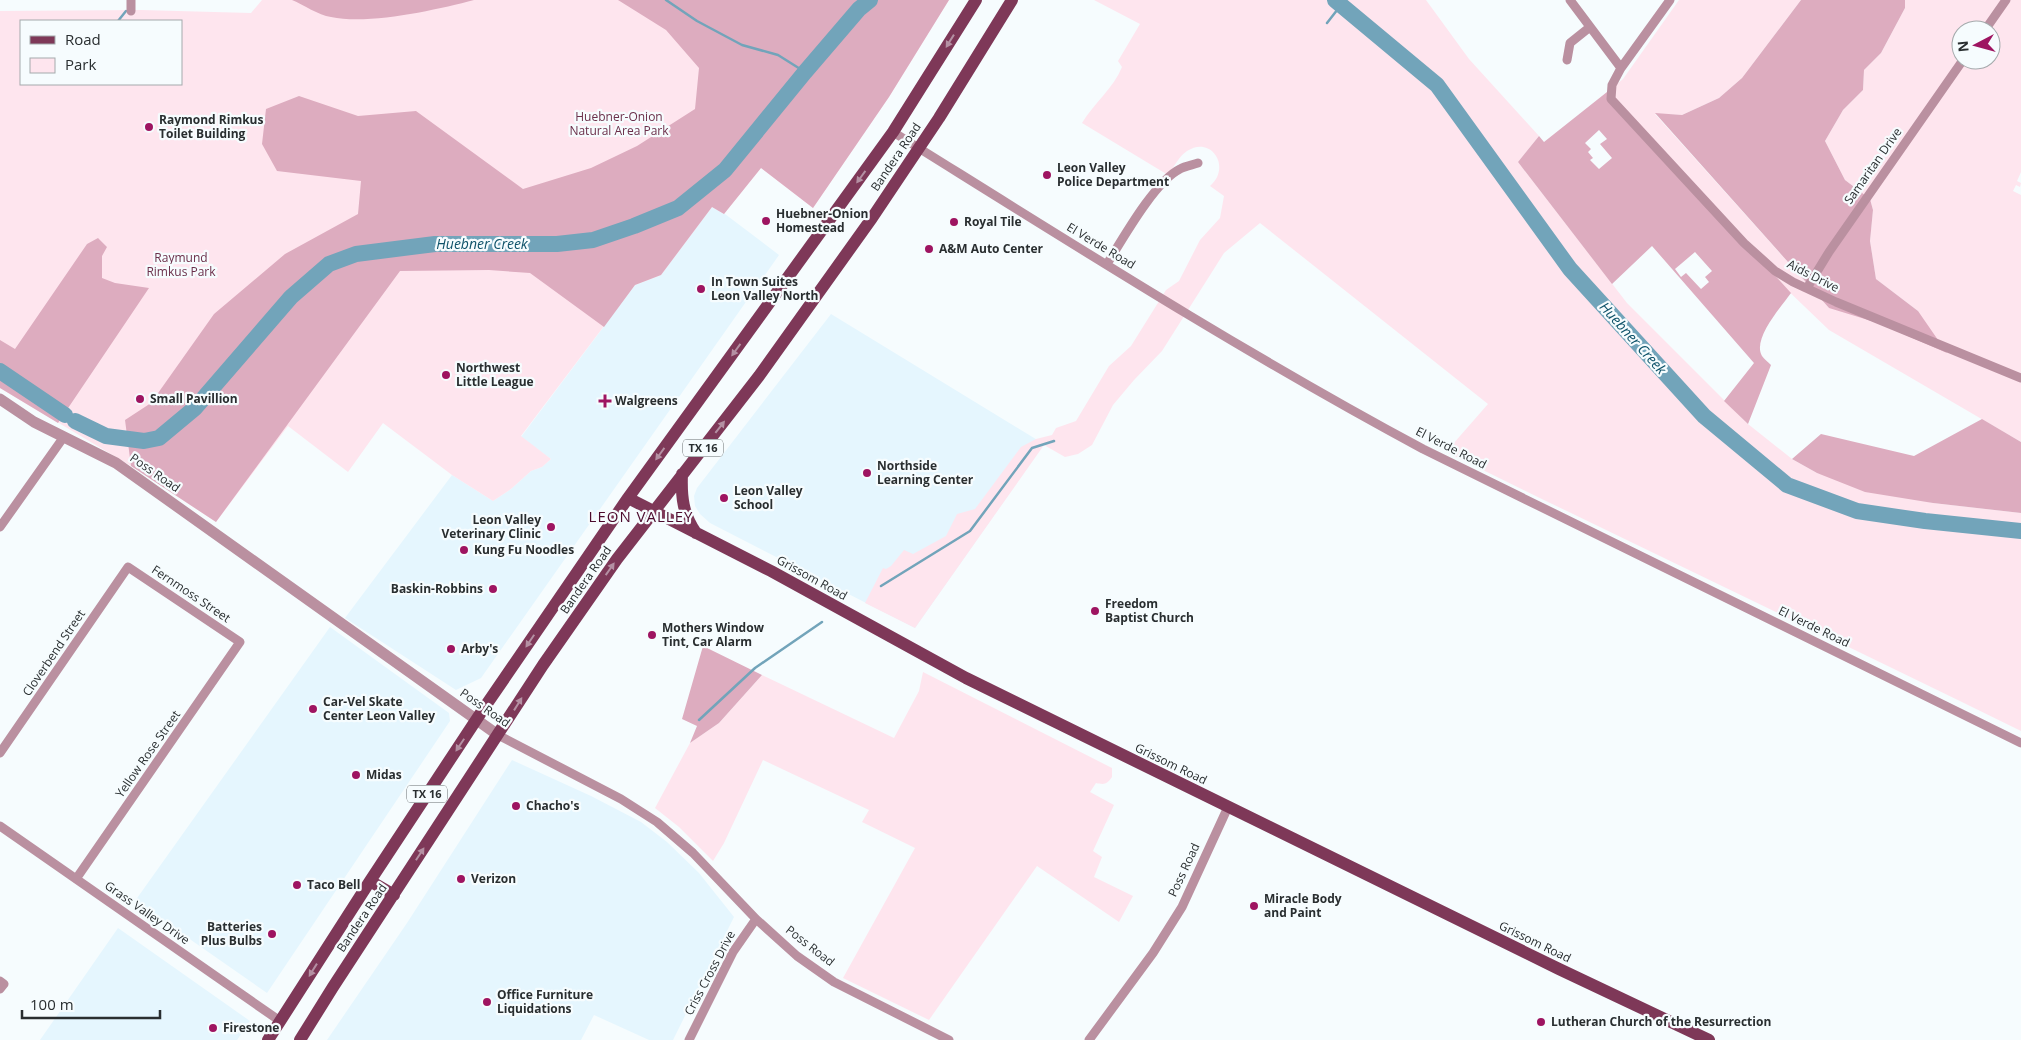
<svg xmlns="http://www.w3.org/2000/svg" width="2021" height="1040" viewBox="0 0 2021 1040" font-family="'Open Sans',sans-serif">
	<rect width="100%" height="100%" fill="#f6fcfe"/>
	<!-- built -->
	<path fill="#e5f6fe" d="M 712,207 L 725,214 L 779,255 L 481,678 L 456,690 L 345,618 L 452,475 L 493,501 L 511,489 L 531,471 L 542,467 L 551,459 L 521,437 L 635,285 L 661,275 Z
		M 831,314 L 1044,444 L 915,628 L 710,523 L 700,514 L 695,506 L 694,496 L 697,488 Z
		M 330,627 L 449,713 L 450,721 L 267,993 L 135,901 Z
		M 512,760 L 591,796 L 641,822 L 667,842 L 699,873 L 734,917 L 673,1040 L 649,1040 L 594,1015 L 581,1040 L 327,1040 L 407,923 Z
		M 118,928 L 250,1021 L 237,1040 L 40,1040 Z"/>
	<!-- green -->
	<path fill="#fee5ee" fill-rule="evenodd" d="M 262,0 L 949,0 L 889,97 L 813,208 L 761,168 L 724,214 L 712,207 L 661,275 L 635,285 L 521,436 L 551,459 L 542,467 L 531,471 L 511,489 L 493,501 L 452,475 L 383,423 L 348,472 L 288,426 L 216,522 L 131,466 L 0,388 L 0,11 L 141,10 L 251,13 ZM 21,21 L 181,21 L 181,84 L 21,84 Z
		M 1094,0 L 1426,0 L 1469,59 L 1539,136 L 1518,162 L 1627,303 L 1748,424 L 1792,459 L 1817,473 L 1933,503 L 2021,513 L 2021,731 C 1830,637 1637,546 1446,452 L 1488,404 L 1260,223 L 1224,253 L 1162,351 L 1134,380 L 1113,405 L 1092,445 L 1078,454 L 1065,457 L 1044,445 L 915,628 L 865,603 L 883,568 L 886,569 L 891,566 L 904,550 L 913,554 L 946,536 L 957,514 L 975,509 L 1021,447 L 1036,439 L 1052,435 L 1056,428 L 1076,421 L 1109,366 L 1131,346 L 1166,290 L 1179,281 L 1200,240 L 1220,218 L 1224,196 L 1210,186 C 1232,167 1211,135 1187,151 C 1179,156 1174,167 1168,175 L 1082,123 C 1094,103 1113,89 1122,67 L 1118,61 L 1140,24 Z
		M 1679,0 L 1801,0 L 1742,78 L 1719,98 L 1682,115 L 1655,114 L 1829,308 L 1918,311 L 1876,279 L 1870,241 L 1873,210 L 1870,199 L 1845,180 L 1825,141 L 1843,110 L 1863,90 L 1864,70 L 1881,53 L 1905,8 L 1905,0 L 2021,0 L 2021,172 L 2017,181 L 2021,183 L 2020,187 L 2016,185 L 2013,191 L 2021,195 L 2021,442 L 1829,330 L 1780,283 L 1607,92 L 1623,79 ZM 1961,30 L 1991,30 L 1991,60 L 1961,60 Z
		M 923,672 L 1112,768 L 1112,777 C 1107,784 1105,785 1096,783 L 1090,792 L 1114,805 L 1093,851 L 1102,857 L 1094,877 L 1133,896 L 1119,922 L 1037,866 L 929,1020 L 843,978 L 915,848 L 862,822 L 869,810 L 763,760 L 724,843 L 713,861 L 679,827 L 655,808 L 690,743 L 719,723 L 762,675 L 894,738 L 919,691 Z"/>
	<!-- forest -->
	<path fill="#ddacbf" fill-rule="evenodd" d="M 292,0 L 474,0 C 436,10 369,25 331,17 C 318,15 304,5 292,0 Z
		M 618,0 L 949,0 L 889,97 L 813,208 L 761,168 L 724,214 L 712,207 L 661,275 L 635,285 L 604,327 L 530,273 L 489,270 L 400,271 L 216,522 L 131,466 L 125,420 L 151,403 L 214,314 L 285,254 L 358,214 L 361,181 L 277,171 L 262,144 L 266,109 L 299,96 L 358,116 L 416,111 L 523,189 L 591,168 L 637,146 L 695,109 L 699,68 L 666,30 Z
		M 1801,0 L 1905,0 L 1905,8 L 1881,53 L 1864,70 L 1863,90 L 1843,110 L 1825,141 L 1845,180 L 1870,199 L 1873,210 L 1870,241 L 1876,279 L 1918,311 L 1947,353 L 1878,323 L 1829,308 L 1655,113 L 1682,115 L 1719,98 L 1742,78 Z
		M 1607,92 L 1791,293 C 1781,307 1752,339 1762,356 C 1764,359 1768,362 1771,365 L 1748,424 L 1724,401 L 1754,363 L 1652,246 L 1612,284 L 1518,162 L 1539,136 L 1544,142 ZM 1599,130 L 1607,139 L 1600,144 L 1612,158 L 1599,169 L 1590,160 L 1593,158 L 1588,152 L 1591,149 L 1585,143 ZM 1695,252 L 1712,271 L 1705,277 L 1709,282 L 1701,289 L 1686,273 L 1681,277 L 1675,269 Z
		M 98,238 L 107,247 L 102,256 L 102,278 L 115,283 L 149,288 L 58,423 L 0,388 L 0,340 L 15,349 L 87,244 Z
		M 1982,419 L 2021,442 L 2021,513 L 1933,503 L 1865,492 L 1817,473 L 1792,459 L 1821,434 L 1914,456 Z
		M 703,646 L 762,675 L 719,723 L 690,743 L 697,726 L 682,719 Z"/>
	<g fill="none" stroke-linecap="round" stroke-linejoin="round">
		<!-- stream -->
		<path stroke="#72a4ba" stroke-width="2.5" d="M 666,0 L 697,21 L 742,45 L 778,55 L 805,72
			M 118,21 L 126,11
			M 1327,23 L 1341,5
			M 881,586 L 970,531 L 1032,448 L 1054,441
			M 699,720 L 755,668 L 822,622"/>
		<!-- river -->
		<path stroke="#72a4ba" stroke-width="16" d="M 1335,0 L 1437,85 L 1570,269 L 1704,416 L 1787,485 L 1857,511 L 1925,521 L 2021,531
			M 0,371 L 65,415
			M 75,421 L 106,436 L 144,441 L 159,438 L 195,408 L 291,297 L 329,264 L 356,254 L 435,244 L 557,244 L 593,240 L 634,226 L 678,208 L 725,170 L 805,72 L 859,9 L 870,0"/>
		<!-- minor -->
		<path stroke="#ba90a0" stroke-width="9" d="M 131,0 L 131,11
			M 1570,0 L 1621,68
			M 1670,0 L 1621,68 L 1612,85 L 1611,99 L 1744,243 L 1775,271 L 1793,282 L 1836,302 L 2021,378
			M 1985,30 L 2006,0
			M 1567,60 L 1570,43 L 1590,27
			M 893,132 C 1068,241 1242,352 1423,449 L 2021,743
			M 1107,264 C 1122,240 1155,181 1180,169 C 1185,166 1192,165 1198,163
			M 1807,288 L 1829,252 L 1963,60
			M 0,527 L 63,438
			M 498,735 L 621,799 L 657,822 L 693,853 L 756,919 L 797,956 L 834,982 L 949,1040
			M 0,753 L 128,567 L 240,642 L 76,879
			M 0,826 L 280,1021
			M 0,981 L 4,984 L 0,989
			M 689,1040 L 733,952 L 756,919
			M 1089,1040 L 1153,953 L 1182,907 L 1228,807"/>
		<!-- tertiary -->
		<path stroke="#ba90a0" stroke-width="11" d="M 0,399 L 34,422 L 116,463 L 498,735"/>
		<!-- primary -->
		<path stroke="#7e3858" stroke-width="12" d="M 682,474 C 681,497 683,514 696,533
			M 628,498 L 771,571 L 966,678 L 1559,969 L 1709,1040
			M 370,881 L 394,895
			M 268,1040 L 370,881 L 484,708 L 628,498 L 893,132 L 976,0
			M 300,1040 L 333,987 L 543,665 L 617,559 L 759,376 L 872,218 L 939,118 L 1012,0"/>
	</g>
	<!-- one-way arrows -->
	<defs><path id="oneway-solid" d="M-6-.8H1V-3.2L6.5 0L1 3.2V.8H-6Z" transform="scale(1.25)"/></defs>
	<g fill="#b490a3">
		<use href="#oneway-solid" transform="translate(950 41) rotate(122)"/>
		<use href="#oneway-solid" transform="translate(861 177) rotate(126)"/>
		<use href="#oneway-solid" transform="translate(736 350) rotate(126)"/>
		<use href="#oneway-solid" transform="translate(720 427) rotate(-52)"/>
		<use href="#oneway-solid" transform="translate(660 454) rotate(126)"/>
		<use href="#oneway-solid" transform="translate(610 569) rotate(-55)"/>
		<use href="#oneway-solid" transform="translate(530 641) rotate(124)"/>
		<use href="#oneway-solid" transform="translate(518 704) rotate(-58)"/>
		<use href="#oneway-solid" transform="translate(460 745) rotate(124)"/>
		<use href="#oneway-solid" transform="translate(420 854) rotate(-57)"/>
		<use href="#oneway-solid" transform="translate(313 970) rotate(122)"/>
	</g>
	<!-- markers -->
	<g fill="#9e1461" stroke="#f6fcfe" stroke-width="2">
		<circle cx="149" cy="127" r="5"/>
		<circle cx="1047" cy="175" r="5"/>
		<circle cx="766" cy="221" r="5"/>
		<circle cx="954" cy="222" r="5"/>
		<circle cx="929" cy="249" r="5"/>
		<circle cx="701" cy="289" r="5"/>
		<circle cx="446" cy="375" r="5"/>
		<circle cx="140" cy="399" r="5"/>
		<path d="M602.5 393.5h5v5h5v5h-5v5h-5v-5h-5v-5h5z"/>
		<circle cx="867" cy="473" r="5"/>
		<circle cx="724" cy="498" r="5"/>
		<circle cx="551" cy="527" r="5"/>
		<circle cx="464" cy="550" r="5"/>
		<circle cx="493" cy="589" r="5"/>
		<circle cx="1095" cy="611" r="5"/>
		<circle cx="652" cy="635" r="5"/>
		<circle cx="451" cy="649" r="5"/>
		<circle cx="313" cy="709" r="5"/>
		<circle cx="356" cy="775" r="5"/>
		<circle cx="516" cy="806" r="5"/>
		<circle cx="461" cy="879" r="5"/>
		<circle cx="297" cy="885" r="5"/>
		<circle cx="1254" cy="906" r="5"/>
		<circle cx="272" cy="934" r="5"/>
		<circle cx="487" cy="1002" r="5"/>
		<circle cx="1541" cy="1022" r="5"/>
		<circle cx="213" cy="1028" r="5"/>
	</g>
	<g text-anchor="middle" stroke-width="4.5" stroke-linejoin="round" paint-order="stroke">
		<!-- shield labels -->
		<g fill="#f6fcfe" stroke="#666c6e" stroke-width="1">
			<rect x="683" y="439.5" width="40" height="17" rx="4"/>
			<rect x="407" y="785.5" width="40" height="17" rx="4"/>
		</g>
		<g font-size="11" font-weight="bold" fill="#292e30">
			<text x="703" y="452">TX 16</text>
			<text x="427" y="798">TX 16</text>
		</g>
		<!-- park labels -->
		<g font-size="12" fill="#6b2f4a" stroke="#f6fcfe">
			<text x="619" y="121">Huebner-Onion<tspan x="619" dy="14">Natural Area Park</tspan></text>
			<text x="181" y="262">Raymund<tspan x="181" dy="14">Rimkus Park</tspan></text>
		</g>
		<!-- poi labels -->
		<g font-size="12" font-weight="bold" fill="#292e30" stroke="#f6fcfe" text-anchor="start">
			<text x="159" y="124">Raymond Rimkus<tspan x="159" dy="14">Toilet Building</tspan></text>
			<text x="1057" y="172">Leon Valley<tspan x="1057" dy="14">Police Department</tspan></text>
			<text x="776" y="218">Huebner-Onion<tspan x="776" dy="14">Homestead</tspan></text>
			<text x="964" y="226">Royal Tile</text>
			<text x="939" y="253">A&amp;M Auto Center</text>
			<text x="711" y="286">In Town Suites<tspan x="711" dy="14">Leon Valley North</tspan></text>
			<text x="456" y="372">Northwest<tspan x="456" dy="14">Little League</tspan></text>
			<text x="150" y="403">Small Pavillion</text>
			<text x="615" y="405">Walgreens</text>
			<text x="877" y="470">Northside<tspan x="877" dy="14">Learning Center</tspan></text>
			<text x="734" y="495">Leon Valley<tspan x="734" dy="14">School</tspan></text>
			<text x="541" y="524" text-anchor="end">Leon Valley<tspan x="541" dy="14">Veterinary Clinic</tspan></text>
			<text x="474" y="554">Kung Fu Noodles</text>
			<text x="483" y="593" text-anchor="end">Baskin-Robbins</text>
			<text x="1105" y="608">Freedom<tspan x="1105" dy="14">Baptist Church</tspan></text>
			<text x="662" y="632">Mothers Window<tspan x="662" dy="14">Tint, Car Alarm</tspan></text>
			<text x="461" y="653">Arby's</text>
			<text x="323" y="706">Car-Vel Skate<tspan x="323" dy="14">Center Leon Valley</tspan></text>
			<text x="366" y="779">Midas</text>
			<text x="526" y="810">Chacho's</text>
			<text x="471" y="883">Verizon</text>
			<text x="307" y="889">Taco Bell</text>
			<text x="1264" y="903">Miracle Body<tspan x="1264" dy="14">and Paint</tspan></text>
			<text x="262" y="931" text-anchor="end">Batteries<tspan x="262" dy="14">Plus Bulbs</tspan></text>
			<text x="497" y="999">Office Furniture<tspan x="497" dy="14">Liquidations</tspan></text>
			<text x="1551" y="1026">Lutheran Church of the Resurrection</text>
			<text x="223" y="1032">Firestone</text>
		</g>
		<!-- street labels -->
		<g font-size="12" fill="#292e30" stroke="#f6fcfe">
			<text transform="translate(896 157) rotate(-56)" y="4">Bandera Road</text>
			<text transform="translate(1873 166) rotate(-55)" y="4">Samaritan Drive</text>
			<text transform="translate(1101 246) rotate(31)" y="4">El Verde Road</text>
			<text transform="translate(1813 276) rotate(27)" y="4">Aids Drive</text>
			<text transform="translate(1451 448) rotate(27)" y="4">El Verde Road</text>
			<text transform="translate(155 473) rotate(35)" y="4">Poss Road</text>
			<text transform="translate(812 578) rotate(29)" y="4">Grissom Road</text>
			<text transform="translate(586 580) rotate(-55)" y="4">Bandera Road</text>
			<text transform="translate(191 594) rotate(34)" y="4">Fernmoss Street</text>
			<text transform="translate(1814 627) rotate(26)" y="4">El Verde Road</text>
			<text transform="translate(54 653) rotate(-56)" y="4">Cloverbend Street</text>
			<text transform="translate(485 708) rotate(35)" y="4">Poss Road</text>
			<text transform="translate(148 754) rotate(-55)" y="4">Yellow Rose Street</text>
			<text transform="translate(1171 764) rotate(26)" y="4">Grissom Road</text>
			<text transform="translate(1184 870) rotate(-65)" y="4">Poss Road</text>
			<text transform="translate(147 913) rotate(35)" y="4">Grass Valley Drive</text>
			<text transform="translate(362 918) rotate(-56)" y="4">Bandera Road</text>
			<text transform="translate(1535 942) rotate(26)" y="4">Grissom Road</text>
			<text transform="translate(810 946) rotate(38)" y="4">Poss Road</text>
			<text transform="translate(710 973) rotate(-62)" y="4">Criss Cross Drive</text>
		</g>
		<!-- water labels -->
		<g font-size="14" font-style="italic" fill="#0e5269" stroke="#f6fcfe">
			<text x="482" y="249">Huebner Creek</text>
			<text transform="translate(1633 338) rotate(48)" y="5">Huebner Creek</text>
		</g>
		<!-- quarter labels -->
		<g font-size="15" letter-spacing="1" fill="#4c0b2d" stroke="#f6fcfe">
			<text x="641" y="522">LEON VALLEY</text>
		</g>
	</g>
	<!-- legend -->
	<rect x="20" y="20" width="162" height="65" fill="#f6fcfe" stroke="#a4aaac"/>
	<rect x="30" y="36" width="25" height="8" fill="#7e3858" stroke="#a4aaac"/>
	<text x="65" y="45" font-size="15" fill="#292e30">Road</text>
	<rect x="30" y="58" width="25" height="15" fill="#fee5ee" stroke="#a4aaac"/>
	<text x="65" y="70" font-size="15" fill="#292e30">Park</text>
	<!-- north arrow -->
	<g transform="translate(1976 45) rotate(264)"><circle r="24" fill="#f6fcfe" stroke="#a4aaac"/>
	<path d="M0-4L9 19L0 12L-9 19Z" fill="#9e1461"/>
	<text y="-8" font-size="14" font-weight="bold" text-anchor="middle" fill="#292e30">N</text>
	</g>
	<!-- scale -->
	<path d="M22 1010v8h138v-8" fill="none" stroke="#292e30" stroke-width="2.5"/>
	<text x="30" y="1010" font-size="15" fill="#292e30" stroke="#f6fcfe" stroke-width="4" paint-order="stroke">100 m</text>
</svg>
